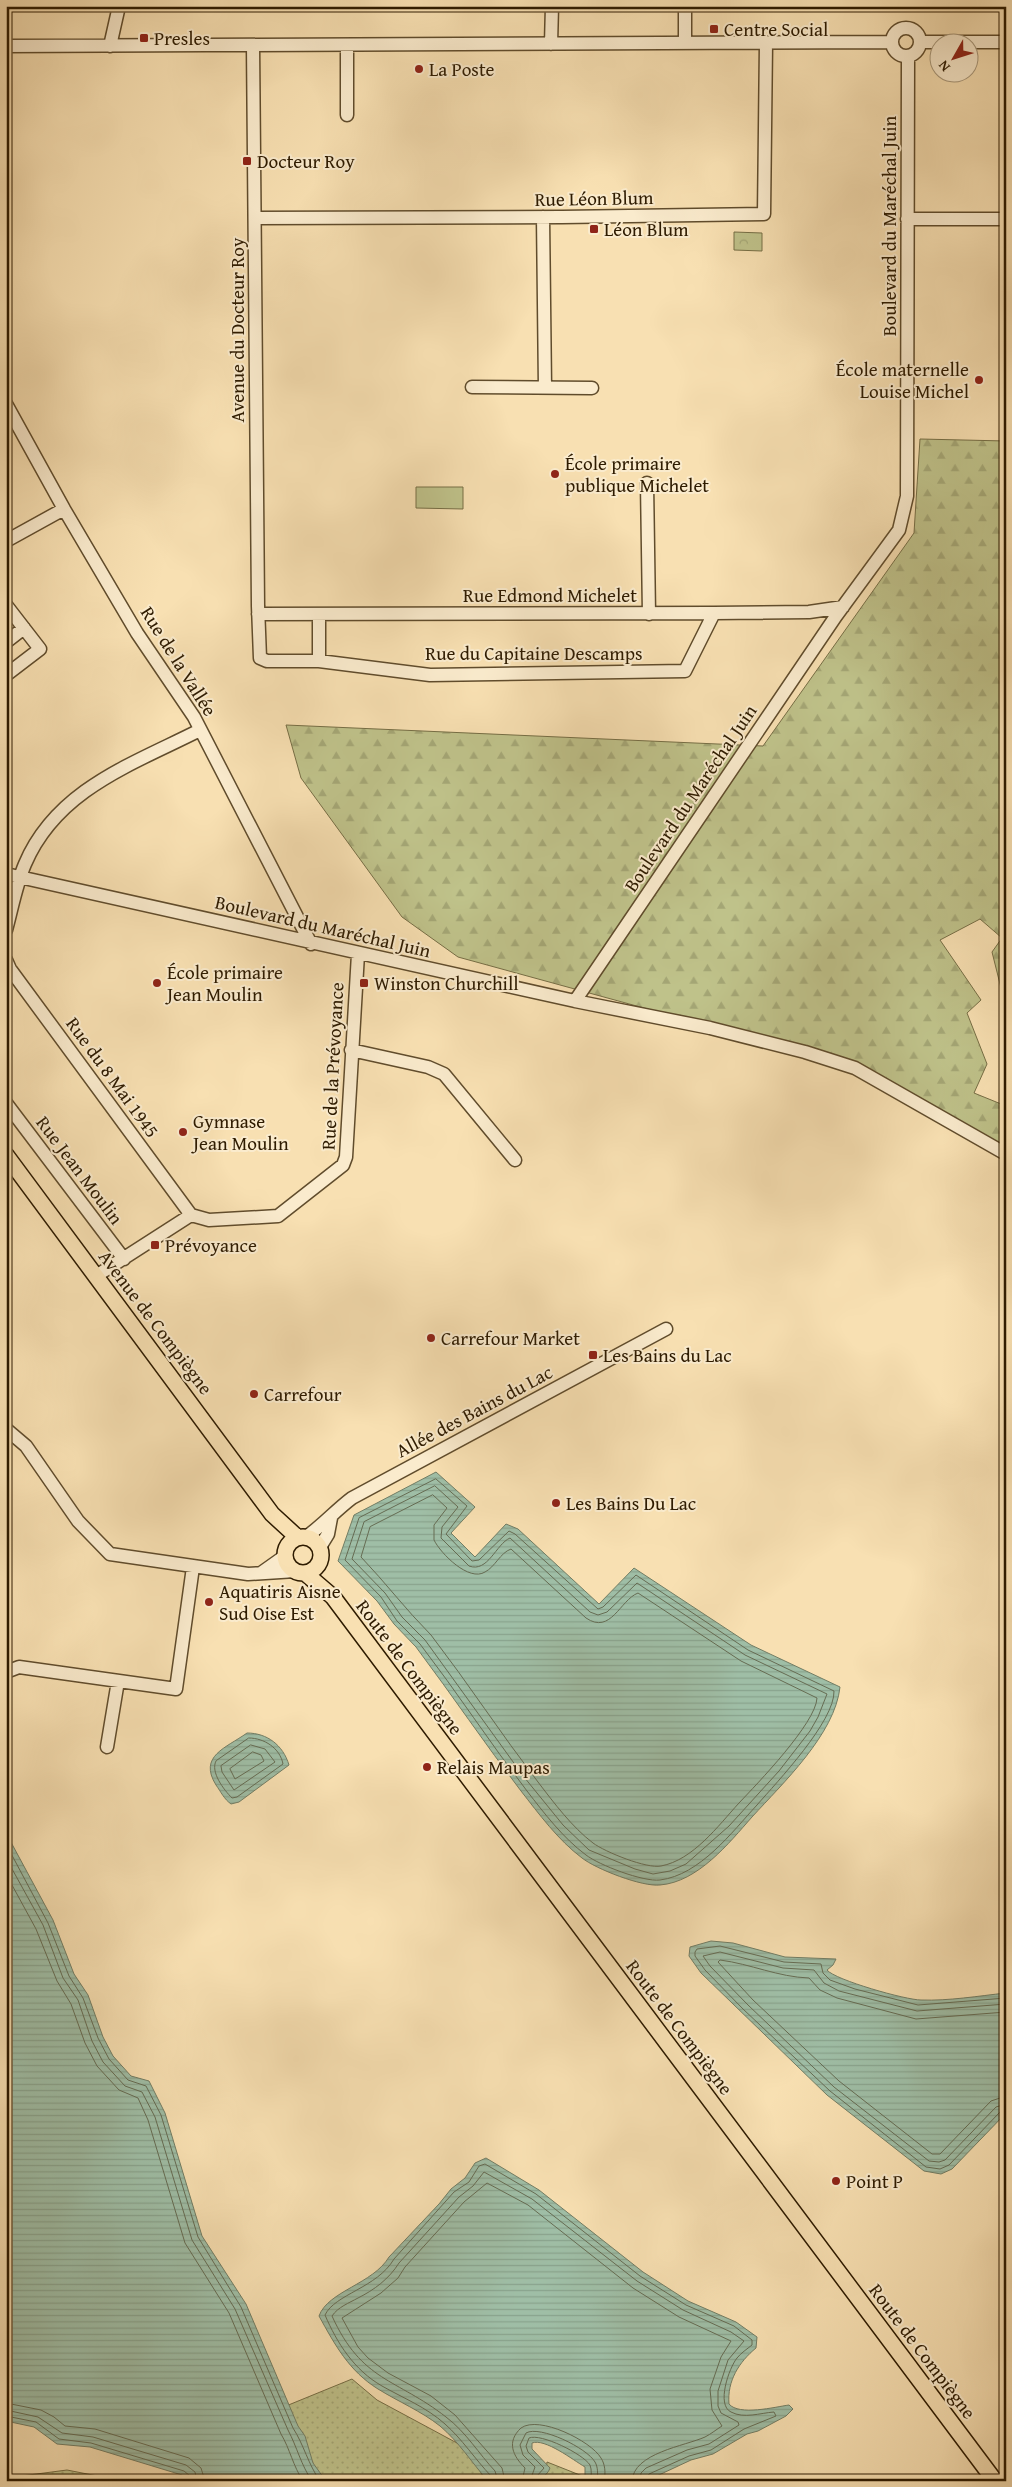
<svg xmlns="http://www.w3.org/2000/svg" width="1012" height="2487" viewBox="0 0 1012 2487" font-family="'Gentium Book Plus',serif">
	<defs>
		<pattern id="grass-dots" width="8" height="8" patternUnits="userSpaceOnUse" patternTransform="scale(1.25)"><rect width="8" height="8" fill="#bfc28a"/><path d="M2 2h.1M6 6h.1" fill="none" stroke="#a4a675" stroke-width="1.8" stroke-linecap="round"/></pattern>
		<pattern id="forest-firs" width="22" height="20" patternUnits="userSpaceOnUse" patternTransform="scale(1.25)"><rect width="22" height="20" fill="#bfc28a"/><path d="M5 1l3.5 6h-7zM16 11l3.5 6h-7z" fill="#a4a675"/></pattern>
		<pattern id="park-crowns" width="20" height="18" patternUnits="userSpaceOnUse" patternTransform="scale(1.25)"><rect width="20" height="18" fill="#bfc28a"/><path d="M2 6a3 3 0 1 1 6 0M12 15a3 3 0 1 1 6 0" fill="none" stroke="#a4a675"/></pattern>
		<pattern id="water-rules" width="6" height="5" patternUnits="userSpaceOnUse" patternTransform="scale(1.25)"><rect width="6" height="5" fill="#9fbea6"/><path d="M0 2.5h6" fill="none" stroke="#89a38d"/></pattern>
	</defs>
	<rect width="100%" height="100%" fill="#f8e0b2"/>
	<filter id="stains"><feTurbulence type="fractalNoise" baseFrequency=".004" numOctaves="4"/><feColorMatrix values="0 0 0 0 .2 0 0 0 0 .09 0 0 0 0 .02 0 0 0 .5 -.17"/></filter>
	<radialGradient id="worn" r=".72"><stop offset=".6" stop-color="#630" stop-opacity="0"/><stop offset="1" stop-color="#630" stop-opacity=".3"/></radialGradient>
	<!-- grass -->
	<path fill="url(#grass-dots)" stroke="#766e45" d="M 352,2379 L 377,2400 L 470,2450 L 485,2481 L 313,2481 L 286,2406 Z
		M 547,2462 L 595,2481 L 545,2481 Z
		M 67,2470 L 123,2481 L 6,2481 L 6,2478 Z"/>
	<!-- forest -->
	<path fill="url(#forest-firs)" stroke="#766e45" d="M 920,439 L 1006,441 L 1006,1008 L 992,952 L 1002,938 L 980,919 L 940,940 L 981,1000 L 967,1013 L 987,1064 L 974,1093 L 1006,1106 L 1006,1148 L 870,1070 L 458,957 L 402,917 L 301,778 L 286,725 L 763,746 L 914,533 Z"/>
	<!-- park -->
	<path fill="url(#park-crowns)" stroke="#766e45" d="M 734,232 L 762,233 L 762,251 L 734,250 Z"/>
	<!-- pitch -->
	<path fill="#bfc28a" stroke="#766e45" d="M 416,487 L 463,487 L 463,509 L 416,508 Z"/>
	<!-- water -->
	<path fill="url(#water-rules)" stroke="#727d64" d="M 436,1472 L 475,1507 L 451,1533 L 475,1557 L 506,1524 L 518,1529 L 599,1604 L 634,1568 L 751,1645 L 840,1687 C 835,1734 783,1783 752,1817 C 729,1843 698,1882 660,1885 C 642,1887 596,1869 582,1858 C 558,1840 539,1814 521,1791 C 485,1744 452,1695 416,1647 L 394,1624 L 377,1601 L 338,1561 L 354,1515 Z
		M 247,1733 C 267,1733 283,1745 289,1765 L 239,1802 L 231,1804 C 224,1799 221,1792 216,1785 C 198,1756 226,1748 247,1733 Z
		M 6,1833 L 53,1920 L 74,1974 L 88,1995 L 103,2037 L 113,2056 L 131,2076 L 149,2081 L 165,2113 L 202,2236 L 246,2304 L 298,2426 L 305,2436 L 313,2463 L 326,2481 L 189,2481 L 182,2475 L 90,2447 L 57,2444 L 34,2427 L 6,2421 Z
		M 711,1941 L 733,1943 L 785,1957 L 836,1959 L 833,1965 L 827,1970 C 835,1980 906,2000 921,2000 C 949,2001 978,1996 1006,1993 L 1006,2113 L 952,2169 L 941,2174 L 924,2171 L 827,2095 L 701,1973 L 689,1956 L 690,1947 Z
		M 486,2158 L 539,2190 L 643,2272 L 688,2301 L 736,2322 L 757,2337 L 756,2348 C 739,2362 727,2381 729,2404 C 739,2416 775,2407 789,2405 L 793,2409 L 786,2416 L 758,2431 L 747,2434 L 713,2454 L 691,2460 L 646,2481 L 585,2481 L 585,2467 C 573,2460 545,2438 532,2443 L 532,2449 L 550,2468 C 544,2487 505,2481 488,2481 C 472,2463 459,2442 440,2426 C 421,2411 399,2402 378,2389 C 349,2371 335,2345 319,2316 C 328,2291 373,2284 389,2257 L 439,2204 L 451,2189 L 465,2178 L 475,2163 Z"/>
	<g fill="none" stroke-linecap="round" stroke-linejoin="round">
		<!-- shore -->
		<path stroke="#666c53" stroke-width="1" d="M 436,1479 L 467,1506 L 446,1534 L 472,1561 L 479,1560 L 509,1531 L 515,1534 L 598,1609 L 603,1607 L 636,1575 L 748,1650 L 834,1691 C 835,1721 777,1782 757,1805 C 732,1832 700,1875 660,1880 C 643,1882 599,1865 586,1855 C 563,1838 544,1813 527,1791 C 490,1743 457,1692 420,1644 L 397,1621 L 381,1597 L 345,1560 L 359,1518 Z
			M 435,1486 L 458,1507 L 442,1527 L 441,1538 L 469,1566 C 488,1573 496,1544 510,1538 L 590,1612 L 598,1615 L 607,1612 L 637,1583 L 745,1655 L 827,1694 L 818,1717 L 810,1731 L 779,1771 L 729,1826 L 686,1864 L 670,1871 L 653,1874 L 635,1869 L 589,1850 L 563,1825 L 524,1777 L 425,1640 L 402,1617 L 385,1593 L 352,1559 L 364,1522 Z
			M 433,1495 L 447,1508 L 434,1525 L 434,1540 C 441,1554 469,1582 485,1572 C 495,1567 500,1553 511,1549 L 586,1618 C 611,1635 620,1600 638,1593 L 741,1661 L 817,1698 C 816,1723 757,1784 739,1803 C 718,1826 693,1860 661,1866 C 647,1869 605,1852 593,1843 C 572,1827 554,1803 538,1782 C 501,1734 468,1683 431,1635 C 406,1610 385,1582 361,1557 L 370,1527 Z
			M 249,1738 C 264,1738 280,1748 283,1764 L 237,1797 L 232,1798 C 224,1790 210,1772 216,1761 Z
			M 251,1745 L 265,1749 L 275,1762 L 234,1790 L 222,1772 L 221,1766 Z
			M 253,1752 L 261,1755 L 264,1761 L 235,1779 L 230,1769 Z
			M 6,1844 L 48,1923 L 69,1976 L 83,1998 L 98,2038 L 109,2059 L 128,2080 L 146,2086 L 161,2115 L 198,2237 L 241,2307 L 293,2428 C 304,2445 308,2464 320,2481
			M 6,1858 L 43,1925 L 63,1978 L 78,2000 L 92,2041 L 103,2062 L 125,2086 L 142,2092 L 155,2117 L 192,2240 L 235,2309 L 288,2430 C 297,2447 301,2465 312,2481
			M 6,1874 L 36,1929 L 57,1981 L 71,2004 L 85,2043 L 97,2066 L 119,2090 L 138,2098 L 148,2120 L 185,2243 L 229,2313 L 281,2434 C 290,2449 293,2466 303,2481
			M 1006,1998 L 918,2005 L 855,1989 L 830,1980 L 823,1973 L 821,1964 L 784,1962 L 720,1946 L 697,1949 L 695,1952 L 695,1956 L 705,1970 L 743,2009 L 830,2091 L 926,2167 L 940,2169 L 949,2165 L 1000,2112 L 1006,2110
			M 1006,2004 L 917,2011 L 839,1991 L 824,1983 L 814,1970 L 783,1968 L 720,1952 L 703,1956 L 710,1966 L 748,2005 L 834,2087 L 929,2161 L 939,2162 L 945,2160 L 996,2107 L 1006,2104
			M 1006,2012 L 916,2019 L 837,1998 L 820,1990 L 809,1978 C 778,1977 751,1964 720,1960 L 718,1962 L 753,2000 L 839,2081 L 932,2154 L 940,2154 L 991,2101 L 1006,2096
			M 6,2403 L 41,2410 L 54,2417 L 65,2426 L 95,2429 L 189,2458 L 201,2468 L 205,2481
			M 6,2410 L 38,2417 L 62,2433 L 93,2437 L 186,2465 L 195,2472 L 197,2481
			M 6,2416 L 36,2422 L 59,2439 L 91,2443 L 184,2471 L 190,2476 L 191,2481
			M 491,2481 L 491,2476 C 475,2459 462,2439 445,2424 C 426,2407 403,2398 382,2386 C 354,2370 337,2343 325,2315 C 335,2294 377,2288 394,2259 L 454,2192 L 469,2182 L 479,2166 L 485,2164 L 536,2194 L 640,2276 L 686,2305 L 734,2326 L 752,2340 L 752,2345 C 747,2349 741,2353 737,2358 C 729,2368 716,2405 731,2412 C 744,2419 760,2413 774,2412 L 776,2416 L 744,2429 L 711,2450 L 689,2456 L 649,2474 L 646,2481
			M 498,2481 L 495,2471 C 479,2454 466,2432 446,2417 C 396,2378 362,2382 332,2316 C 338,2307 349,2303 358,2298 C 374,2290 389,2279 399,2263 L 459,2197 L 473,2186 L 484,2172 L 532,2199 L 637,2281 L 683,2310 L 731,2332 L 744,2341 L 728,2360 L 718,2391 L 718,2406 L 721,2413 L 738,2422 L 739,2425 L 709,2444 L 687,2450 L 646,2468 L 641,2473 L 640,2481
			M 505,2481 L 502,2468 L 455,2415 L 431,2396 L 388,2373 L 368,2358 L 358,2347 L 342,2318 L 381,2293 L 398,2278 L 405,2267 L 464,2202 L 487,2183 L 528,2205 L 633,2288 L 679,2317 L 731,2341 L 721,2357 L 710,2389 L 712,2410 L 722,2426 C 717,2429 711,2434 705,2437 C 685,2446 633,2453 632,2481
			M 522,2481 L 525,2468 C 513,2456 506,2442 521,2428 C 539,2415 591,2441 601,2458 C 605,2464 606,2473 604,2481
			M 530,2481 L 535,2467 L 523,2455 L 520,2445 L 526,2433 C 540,2425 587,2448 595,2462 C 598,2467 598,2474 597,2481
			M 536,2481 L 537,2476 L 544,2468 L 528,2452 L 526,2446 L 529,2438 C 541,2433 583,2454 590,2465 C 592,2470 591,2476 591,2481"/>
		<defs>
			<path id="minor" d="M892 42a14 14 0 1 1 28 0a14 14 0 1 1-28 0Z
				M 920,42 L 1006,42
				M 685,43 L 685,6
				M 551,44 L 552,6
				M 253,45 L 258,606 L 260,658 L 267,661 L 319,661
				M 347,45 L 347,115
				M 6,46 L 892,42
				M 110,46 L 119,6
				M 543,217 L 545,388
				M 255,218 L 562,217 L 764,214 L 766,43
				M 907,219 L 1006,219
				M 472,387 L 592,388
				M 6,404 L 64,509 L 137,633 L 194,717 L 311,944
				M 647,483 L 649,614
				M 6,541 L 64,509
				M 6,605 L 40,649 L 6,675
				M 258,614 L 714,613 L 809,612 L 843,607
				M 319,614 L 319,661 L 430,675 L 685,671 L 714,613
				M 6,642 L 24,628
				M 6,874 L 575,1001 L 836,616 L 899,530 L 907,496 L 908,56
				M 6,930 C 12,908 16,885 25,864 C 57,789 133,764 200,730
				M 6,960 L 10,969 L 191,1215
				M 575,1001 L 710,1028 L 805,1052 L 855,1068 L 1006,1154
				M 351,1050 L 428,1067 L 444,1074 L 515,1160
				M 6,1103 L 124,1259
				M 96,1276 L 191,1215 L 209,1220 L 278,1216 L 343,1165 L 346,1157 L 358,954
				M 6,1429 L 26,1446 L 78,1521 L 110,1554 L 248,1574 L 296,1571
				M 306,1537 C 323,1525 336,1510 352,1498 L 666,1329
				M 320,1547 L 328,1534 L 331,1518
				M 261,1573 L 285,1556
				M 6,1672 L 19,1667 L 176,1689 L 193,1567
				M 107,1747 L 118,1681"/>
			<path id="major" d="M 6,1155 L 272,1514 L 297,1537
				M285 1555a18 18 0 1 1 36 0a18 18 0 1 1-36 0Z
				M 305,1573 L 333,1597 L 995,2481"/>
		</defs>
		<!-- minor casing -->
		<use href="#minor" stroke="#604c2c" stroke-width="15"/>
		<!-- major casing -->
		<use href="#major" stroke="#2e1b00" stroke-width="18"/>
		<!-- minor -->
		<use href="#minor" stroke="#faebcd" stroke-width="12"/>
		<!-- major -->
		<use href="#major" stroke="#f8e0b2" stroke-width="15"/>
	</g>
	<!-- markers -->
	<g fill="#8f2418" stroke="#faebcd" stroke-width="2">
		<rect x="709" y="24" width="10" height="10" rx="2.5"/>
		<rect x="139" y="33" width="10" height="10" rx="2.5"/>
		<circle cx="419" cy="69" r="5"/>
		<rect x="242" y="156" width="10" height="10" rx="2.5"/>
		<rect x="589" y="224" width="10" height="10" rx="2.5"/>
		<circle cx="979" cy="380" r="5"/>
		<circle cx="555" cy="474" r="5"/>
		<circle cx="157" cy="983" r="5"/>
		<rect x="359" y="978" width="10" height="10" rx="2.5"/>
		<circle cx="183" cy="1132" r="5"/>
		<rect x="150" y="1240" width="10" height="10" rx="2.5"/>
		<circle cx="431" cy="1338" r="5"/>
		<rect x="588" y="1350" width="10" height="10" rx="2.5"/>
		<circle cx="254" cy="1394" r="5"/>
		<circle cx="556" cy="1503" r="5"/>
		<circle cx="209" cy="1602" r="5"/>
		<circle cx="427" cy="1767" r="5"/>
		<circle cx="836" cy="2181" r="5"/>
	</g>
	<g text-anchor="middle" stroke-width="4" stroke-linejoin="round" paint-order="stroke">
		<!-- poi labels -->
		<g font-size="19" fill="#2e1b00" stroke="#faebcd" text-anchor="start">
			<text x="724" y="36">Centre Social</text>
			<text x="154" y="45">Presles</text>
			<text x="429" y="76">La Poste</text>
			<text x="257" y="168">Docteur Roy</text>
			<text x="604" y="236">Léon Blum</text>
			<text x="969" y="376" text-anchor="end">École maternelle<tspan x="969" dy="22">Louise Michel</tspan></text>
			<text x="565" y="470">École primaire<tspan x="565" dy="22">publique Michelet</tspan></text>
			<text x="167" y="979">École primaire<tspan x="167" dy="22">Jean Moulin</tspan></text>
			<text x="374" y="990">Winston Churchill</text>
			<text x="193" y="1128">Gymnase<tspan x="193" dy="22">Jean Moulin</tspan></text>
			<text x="165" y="1252">Prévoyance</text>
			<text x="441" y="1345">Carrefour Market</text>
			<text x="603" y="1362">Les Bains du Lac</text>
			<text x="264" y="1401">Carrefour</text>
			<text x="566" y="1510">Les Bains Du Lac</text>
			<text x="219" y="1598">Aquatiris Aisne<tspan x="219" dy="22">Sud Oise Est</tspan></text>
			<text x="437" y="1774">Relais Maupas</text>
			<text x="846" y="2188">Point P</text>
		</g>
		<!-- street labels -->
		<g font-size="19" fill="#2e1b00" stroke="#faebcd">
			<text transform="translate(594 198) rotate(-1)" y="7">Rue Léon Blum</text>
			<text transform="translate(889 226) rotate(-90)" y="7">Boulevard du Maréchal Juin</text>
			<text transform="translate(237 330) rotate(-90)" y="7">Avenue du Docteur Roy</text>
			<text x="550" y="602">Rue Edmond Michelet</text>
			<text x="534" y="660">Rue du Capitaine Descamps</text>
			<text transform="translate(179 661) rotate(58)" y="7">Rue de la Vallée</text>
			<text transform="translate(690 798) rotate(-56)" y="7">Boulevard du Maréchal Juin</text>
			<text transform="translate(323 926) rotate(13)" y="7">Boulevard du Maréchal Juin</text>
			<text transform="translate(332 1066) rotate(-87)" y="7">Rue de la Prévoyance</text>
			<text transform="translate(113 1077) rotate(54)" y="7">Rue du 8 Mai 1945</text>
			<text transform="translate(80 1170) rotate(53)" y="7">Rue Jean Moulin</text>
			<text transform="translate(156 1322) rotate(53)" y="7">Avenue de Compiègne</text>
			<text transform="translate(474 1411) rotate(-28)" y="7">Allée des Bains du Lac</text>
			<text transform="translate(410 1667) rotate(53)" y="7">Route de Compiègne</text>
			<text transform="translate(680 2027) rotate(53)" y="7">Route de Compiègne</text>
			<text transform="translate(923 2351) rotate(53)" y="7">Route de Compiègne</text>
		</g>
	</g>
	<!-- margin -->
	<rect width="1012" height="2487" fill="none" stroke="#f8e0b2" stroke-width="25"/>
	<rect x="8" y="8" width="997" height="2472" fill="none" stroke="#2e1b00" stroke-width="2.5"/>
	<rect x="12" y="12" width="987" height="2462" fill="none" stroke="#2e1b00"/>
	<!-- north arrow -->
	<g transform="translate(954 58) rotate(231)"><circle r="24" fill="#faebcd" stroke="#a8987b"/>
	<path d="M0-4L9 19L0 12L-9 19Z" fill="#8f2418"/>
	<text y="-8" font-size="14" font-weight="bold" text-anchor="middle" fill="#2e1b00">N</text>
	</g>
	<rect width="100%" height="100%" filter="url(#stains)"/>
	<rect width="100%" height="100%" fill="url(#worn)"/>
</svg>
